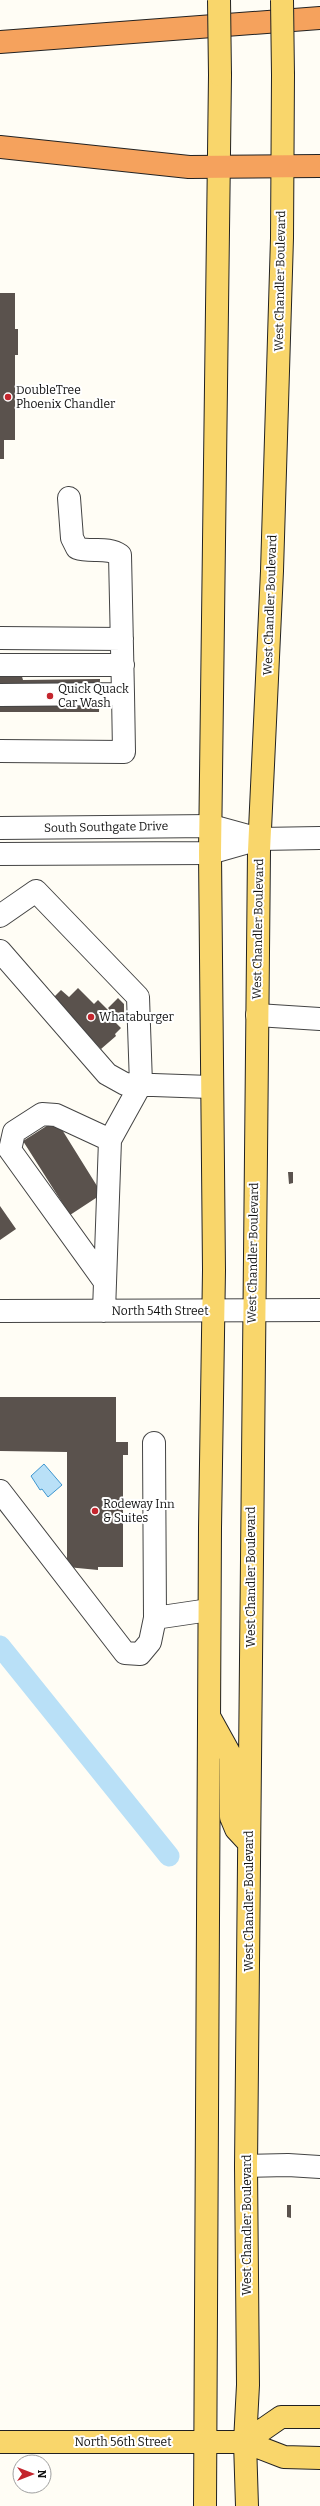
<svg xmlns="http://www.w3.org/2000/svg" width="320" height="2506" viewBox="0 0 320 2506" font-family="Bitter,serif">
	<rect width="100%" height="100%" fill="#fffdf5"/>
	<!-- water -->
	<path fill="#b9e0f7" stroke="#3f96cf" d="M 44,1464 L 62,1485 L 48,1497 L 42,1489 L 40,1490 L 31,1476 Z"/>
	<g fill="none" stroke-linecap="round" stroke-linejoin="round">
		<!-- canal -->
		<path stroke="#b9e0f7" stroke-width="21" d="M 0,1646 L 169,1856"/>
	</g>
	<!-- building -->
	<path fill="#5a524d" d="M 0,293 L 15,293 L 15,329 L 18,329 L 18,355 L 15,355 L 15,440 L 4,440 L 4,459 L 0,459 Z
		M 0,673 L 21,673 L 23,680 L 100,679 L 99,712 L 0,712 Z
		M 78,988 L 94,1004 L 98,1000 L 108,1010 L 105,1013 L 107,1014 L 111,1011 L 108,1008 L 118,998 L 124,1004 L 124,1015 L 116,1023 L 121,1028 L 115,1034 L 116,1036 L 101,1049 L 53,998 L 61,990 L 69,997 Z
		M 56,1120 L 102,1194 L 70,1215 L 23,1141 Z
		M 288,1172 L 293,1172 L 293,1183 L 289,1184 Z
		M 0,1206 L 16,1229 L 0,1240 Z
		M 0,1397 L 116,1397 L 116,1442 L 128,1442 L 128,1455 L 123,1455 L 123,1567 L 98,1567 L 98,1570 L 67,1567 L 67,1452 L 0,1451 Z
		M 287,2205 L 291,2205 L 291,2218 L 287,2217 Z"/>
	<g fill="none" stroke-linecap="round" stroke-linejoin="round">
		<defs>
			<path id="minor" d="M 69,498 L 72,538 L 77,548 C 91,553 107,546 120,555 L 123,694
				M 0,638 L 122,639
				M 0,665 L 123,665
				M 0,695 L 123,694 L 124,752 L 0,751
				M 0,828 L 212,826 L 259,839
				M 0,854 L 210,853 L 259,839 L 320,838
				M 0,916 L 36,891 L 138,997 L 141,1084 L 110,1140 L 104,1311
				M 0,951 L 107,1074 L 125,1084 L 210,1087
				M 257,1015 L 320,1019
				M 105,1282 L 10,1150 L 14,1132 L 42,1114 L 56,1115 L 110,1140
				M 0,1311 L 320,1310
				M 154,1443 L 155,1618
				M 0,1491 L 125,1653 L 140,1654 L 150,1642 L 155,1618 L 209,1610
				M 246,2166 L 288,2165 L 320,2167"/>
			<path id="major" d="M 210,1718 L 231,1756 L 231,1817 L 236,1829 L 249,1843
				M 0,2442 L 245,2442 L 284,2457 L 320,2458
				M 245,2442 L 281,2417 L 320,2417
				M 205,2506 L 210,1528 L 214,1270 L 210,853 L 220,75
				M 247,2506 L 245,2442 L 248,2385 L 246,2166 L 259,851 L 272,571 L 282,238 L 283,75"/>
			<path id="highway" d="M 0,42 L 320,18
				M 0,147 L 189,167 L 320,166"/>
		</defs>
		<!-- minor casing -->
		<use href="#minor" stroke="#444" stroke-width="24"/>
		<!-- major casing -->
		<use href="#major" stroke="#222" stroke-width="24"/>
		<!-- highway casing -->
		<use href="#highway" stroke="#222" stroke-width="24"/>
		<!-- minor -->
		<use href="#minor" stroke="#fff" stroke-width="22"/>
		<!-- major -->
		<use href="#major" stroke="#f9d66b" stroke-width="22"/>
		<!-- highway -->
		<use href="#highway" stroke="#f5a25d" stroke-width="22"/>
		<defs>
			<path id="major-bridge" d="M 219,0 L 220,75
				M 282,0 L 283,75"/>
		</defs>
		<!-- major-bridge casing -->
		<use href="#major-bridge" stroke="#222" stroke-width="24" stroke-linecap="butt"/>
		<!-- major-bridge -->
		<use href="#major-bridge" stroke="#f9d66b" stroke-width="22"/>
	</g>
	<!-- markers -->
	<g fill="#c4262e" stroke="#fff" stroke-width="1.5">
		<circle cx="8" cy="397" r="4"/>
		<circle cx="50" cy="696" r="4"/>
		<circle cx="91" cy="1017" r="4"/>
		<circle cx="95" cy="1511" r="4"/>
	</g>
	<g text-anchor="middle" stroke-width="4" stroke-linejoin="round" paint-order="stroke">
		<!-- street labels -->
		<g font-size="12" fill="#111" stroke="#fff">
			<text transform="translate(280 281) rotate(-89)" y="4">West Chandler Boulevard</text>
			<text transform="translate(270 605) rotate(-88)" y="4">West Chandler Boulevard</text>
			<text transform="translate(106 827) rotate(-1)" y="4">South Southgate Drive</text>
			<text transform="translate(258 929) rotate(-89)" y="4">West Chandler Boulevard</text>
			<text transform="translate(253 1253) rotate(-89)" y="4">West Chandler Boulevard</text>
			<text x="160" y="1315">North 54th Street</text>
			<text transform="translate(251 1577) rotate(-90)" y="4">West Chandler Boulevard</text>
			<text transform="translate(249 1901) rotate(-90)" y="4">West Chandler Boulevard</text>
			<text transform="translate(247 2225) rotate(-90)" y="4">West Chandler Boulevard</text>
			<text x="123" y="2446">North 56th Street</text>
		</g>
		<!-- poi labels -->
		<g font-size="12" fill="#111" stroke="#fff" text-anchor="start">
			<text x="16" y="394">DoubleTree<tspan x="16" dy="14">Phoenix Chandler</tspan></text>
			<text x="58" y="693">Quick Quack<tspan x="58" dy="14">Car Wash</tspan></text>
			<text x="99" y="1021">Whataburger</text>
			<text x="103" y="1508">Rodeway Inn<tspan x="103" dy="14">&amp; Suites</tspan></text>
		</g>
	</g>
	<!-- north arrow -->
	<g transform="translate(32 2474) rotate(90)"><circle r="19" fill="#ffffff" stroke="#a0a0a0"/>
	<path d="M0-3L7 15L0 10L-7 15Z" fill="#c4262e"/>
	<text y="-6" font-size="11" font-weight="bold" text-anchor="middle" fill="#111111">N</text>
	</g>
</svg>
